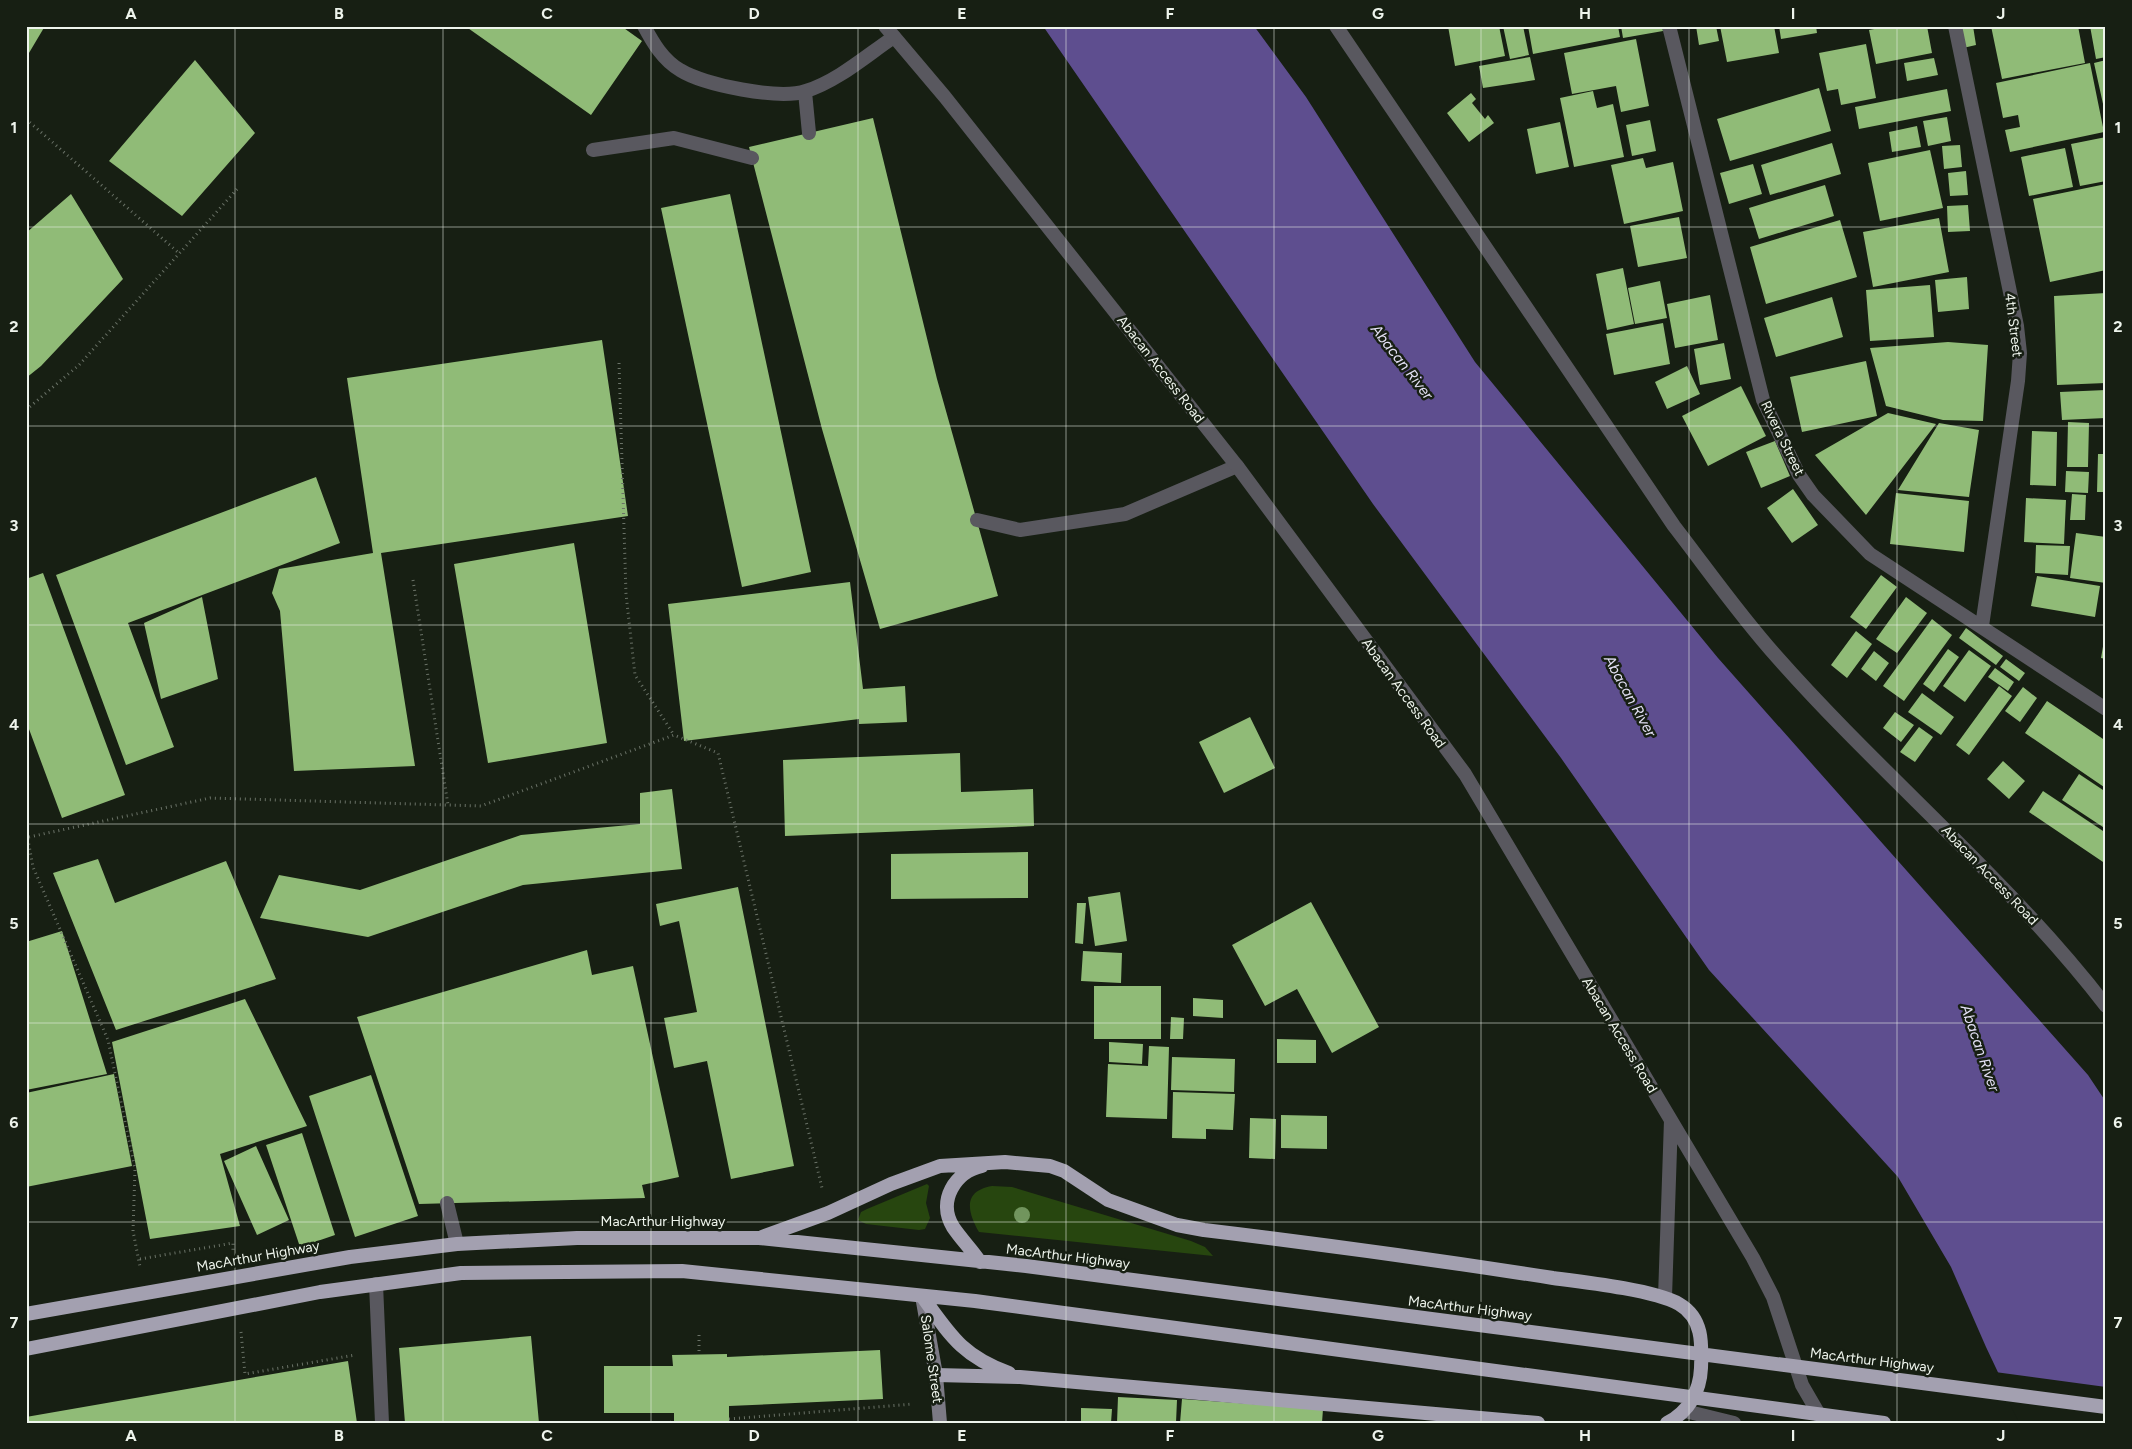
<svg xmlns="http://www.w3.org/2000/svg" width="2132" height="1449" viewBox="0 0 2132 1449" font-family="Figtree,sans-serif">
	<rect width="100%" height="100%" fill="#171f13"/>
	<!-- green -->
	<path fill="#27460f" d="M 927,1184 L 929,1186 L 926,1203 L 930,1218 L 925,1229 L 919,1230 L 866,1224 L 858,1220 L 861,1212 L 867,1209 Z
		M 992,1186 L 1012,1187 L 1191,1241 L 1205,1247 L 1213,1256 L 979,1232 C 967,1211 963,1191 992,1186 Z"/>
	<!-- water -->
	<path fill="#5e4e8f" d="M 1043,26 L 1254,26 L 1306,97 L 1475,362 L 1718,658 L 2088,1075 L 2106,1102 L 2106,1423 L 2022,1423 L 1986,1347 L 1951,1267 L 1898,1177 L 1709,970 L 1561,758 L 1373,504 Z"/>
	<!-- pier -->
	<path fill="#171f13" d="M 1995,1372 L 2106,1387 L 2106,1423 L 2019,1423 Z"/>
	<!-- building -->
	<path fill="#90bb77" d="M 26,26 L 45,26 L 26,58 Z
		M 465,26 L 621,26 L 642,41 L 591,115 Z
		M 1448,26 L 1499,26 L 1505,56 L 1455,66 Z
		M 1503,26 L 1523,26 L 1529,55 L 1510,59 Z
		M 1528,26 L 1618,26 L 1620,37 L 1533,54 Z
		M 1621,26 L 1662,26 L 1663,31 L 1623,38 Z
		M 1696,26 L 1716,26 L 1719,41 L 1699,45 Z
		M 1720,26 L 1774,26 L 1779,53 L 1727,62 Z
		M 1779,26 L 1816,26 L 1817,33 L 1781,39 Z
		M 1890,26 L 1927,26 L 1932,53 L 1876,64 L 1869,30 Z
		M 1959,26 L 1973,26 L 1976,45 L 1963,48 Z
		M 1991,26 L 2078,26 L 2085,63 L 2002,79 Z
		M 2090,26 L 2106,26 L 2106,57 L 2096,59 Z
		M 1636,39 L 1649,106 L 1621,112 L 1616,86 L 1572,94 L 1564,53 Z
		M 1866,44 L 1876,98 L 1841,105 L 1838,89 L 1827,91 L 1819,53 Z
		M 1530,57 L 1535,80 L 1483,88 L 1479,66 Z
		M 1934,58 L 1938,75 L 1907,81 L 1904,63 Z
		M 195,60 L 255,133 L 182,216 L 109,161 Z
		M 2106,60 L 2106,112 L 2105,113 L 2094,63 Z
		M 2090,63 L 2104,132 L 2010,152 L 2005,130 L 2020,127 L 2018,115 L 2003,118 L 1996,83 Z
		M 1819,88 L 1831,131 L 1730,161 L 1717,119 Z
		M 1947,89 L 1951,111 L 1859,129 L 1855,107 Z
		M 1593,91 L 1597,108 L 1613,104 L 1624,157 L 1574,167 L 1560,98 Z
		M 1471,93 L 1476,99 L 1472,103 L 1485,119 L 1488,115 L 1494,123 L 1469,142 L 1447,113 Z
		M 1947,117 L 1951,141 L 1928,146 L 1923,121 Z
		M 873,118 L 937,379 L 998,596 L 880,629 L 822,429 L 749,147 Z
		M 1650,120 L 1656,151 L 1632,156 L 1626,125 Z
		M 1560,122 L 1569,167 L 1536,174 L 1527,129 Z
		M 1917,126 L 1921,147 L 1892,152 L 1889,132 Z
		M 2106,137 L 2106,181 L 2080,186 L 2071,144 Z
		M 1832,143 L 1841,174 L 1770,195 L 1761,165 Z
		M 1960,145 L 1962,167 L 1944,169 L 1942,146 Z
		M 2065,148 L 2073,187 L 2029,196 L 2021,157 Z
		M 1930,150 L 1943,208 L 1880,221 L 1868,163 Z
		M 1643,158 L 1646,168 L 1673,162 L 1683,211 L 1624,224 L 1611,165 Z
		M 1753,164 L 1762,194 L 1729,204 L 1720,173 Z
		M 1966,171 L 1968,195 L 1950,196 L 1948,173 Z
		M 2106,184 L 2106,270 L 2050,282 L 2033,199 Z
		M 1825,185 L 1834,216 L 1759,239 L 1749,208 Z
		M 71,194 L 123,279 L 41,366 L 26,378 L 26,233 Z
		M 730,194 L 811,572 L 742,587 L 661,208 Z
		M 1968,205 L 1970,231 L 1948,232 L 1947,206 Z
		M 1679,217 L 1687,258 L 1638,267 L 1630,226 Z
		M 1939,218 L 1949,272 L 1873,287 L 1863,232 Z
		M 1840,220 L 1857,277 L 1766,304 L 1750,247 Z
		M 1623,268 L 1634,324 L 1607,330 L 1596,274 Z
		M 1967,277 L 1969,309 L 1938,312 L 1935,280 Z
		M 1660,281 L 1667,318 L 1635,324 L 1628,288 Z
		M 1930,285 L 1934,337 L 1870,341 L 1866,290 Z
		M 2106,293 L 2106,383 L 2057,385 L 2054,296 Z
		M 1710,295 L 1718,340 L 1675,348 L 1667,304 Z
		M 1832,297 L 1843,337 L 1776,357 L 1764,318 Z
		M 1663,323 L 1670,364 L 1614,375 L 1606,334 Z
		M 602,340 L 628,516 L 381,553 L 415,766 L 294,771 L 280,611 L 272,593 L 279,569 L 373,553 L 347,378 Z
		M 1948,342 L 1988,345 L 1983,421 L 1943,420 L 1886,406 L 1870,348 Z
		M 1724,343 L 1731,379 L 1700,385 L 1694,349 Z
		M 1866,361 L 1877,416 L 1802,432 L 1790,377 Z
		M 1687,366 L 1700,394 L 1667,409 L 1655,382 Z
		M 1741,386 L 1766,436 L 1708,466 L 1682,416 Z
		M 2106,390 L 2106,418 L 2062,420 L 2060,392 Z
		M 1888,413 L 1936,424 L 1866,515 L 1815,455 Z
		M 2068,422 L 2089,423 L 2088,467 L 2067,467 Z
		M 1939,423 L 1979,430 L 1969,497 L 1898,490 Z
		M 2032,431 L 2057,432 L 2056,486 L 2030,485 Z
		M 1775,441 L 1790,476 L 1761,488 L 1746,452 Z
		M 2098,454 L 2106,454 L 2106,492 L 2097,492 Z
		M 2066,471 L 2089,472 L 2088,493 L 2065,492 Z
		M 316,477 L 340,543 L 128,623 L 174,747 L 126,765 L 56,575 Z
		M 1793,489 L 1818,525 L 1792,543 L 1767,508 Z
		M 1896,493 L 1969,501 L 1964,552 L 1890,544 Z
		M 2072,494 L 2086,495 L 2085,520 L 2070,520 Z
		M 2026,498 L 2066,500 L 2064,544 L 2024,542 Z
		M 2076,533 L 2106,537 L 2106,583 L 2070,578 Z
		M 574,543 L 607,743 L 488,763 L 454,564 Z
		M 2036,545 L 2070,546 L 2068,575 L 2035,573 Z
		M 43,573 L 125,795 L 62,818 L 26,721 L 26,579 Z
		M 1881,575 L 1897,587 L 1866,629 L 1850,617 Z
		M 2037,576 L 2100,586 L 2095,617 L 2031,606 Z
		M 850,582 L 863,689 L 905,686 L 907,722 L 859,724 L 859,719 L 684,741 L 668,604 Z
		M 202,597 L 218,679 L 161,699 L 144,623 Z
		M 1906,597 L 1927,613 L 1897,653 L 1876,639 Z
		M 1932,619 L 1952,635 L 1904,701 L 1883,686 Z
		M 1966,628 L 2003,656 L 1996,665 L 1959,638 Z
		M 1856,631 L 1872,644 L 1847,678 L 1831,665 Z
		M 2105,635 L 2106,635 L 2106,659 L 2101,658 Z
		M 1948,649 L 1959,657 L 1934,692 L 1923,684 Z
		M 1969,650 L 1991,666 L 1965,702 L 1943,686 Z
		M 1874,651 L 1889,663 L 1876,681 L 1861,669 Z
		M 2006,659 L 2025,673 L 2019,681 L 2000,667 Z
		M 1995,668 L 2014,682 L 2008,691 L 1988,677 Z
		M 1999,686 L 2012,696 L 1969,755 L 1956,745 Z
		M 2023,687 L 2037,698 L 2020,722 L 2005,711 Z
		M 1922,693 L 1954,717 L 1941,735 L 1908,712 Z
		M 2047,701 L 2106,741 L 2106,783 L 2104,787 L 2025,733 Z
		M 1895,712 L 1914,725 L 1901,742 L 1883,728 Z
		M 1250,717 L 1275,768 L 1224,793 L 1199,742 Z
		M 1919,727 L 1933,737 L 1915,762 L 1900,752 Z
		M 960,753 L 961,792 L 1033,789 L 1034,826 L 785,836 L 783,760 Z
		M 2003,761 L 2025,781 L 2009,799 L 1987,779 Z
		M 2079,774 L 2106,792 L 2106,829 L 2062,800 Z
		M 672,789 L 682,869 L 523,885 L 368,937 L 260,918 L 279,875 L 360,890 L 521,835 L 640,824 L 640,793 Z
		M 2043,791 L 2106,833 L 2106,864 L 2029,812 Z
		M 1028,852 L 1028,898 L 891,899 L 891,854 Z
		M 98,859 L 115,903 L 226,861 L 276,979 L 116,1030 L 53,873 Z
		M 738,887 L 794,1166 L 731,1179 L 707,1061 L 674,1068 L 664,1018 L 697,1012 L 679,921 L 660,926 L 656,904 Z
		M 1120,892 L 1127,941 L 1095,946 L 1088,897 Z
		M 1311,902 L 1379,1027 L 1332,1053 L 1297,989 L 1265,1006 L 1232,945 Z
		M 1077,903 L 1086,903 L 1083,944 L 1075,943 Z
		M 62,931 L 107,1074 L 26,1090 L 26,942 Z
		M 587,950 L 592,975 L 633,966 L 679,1177 L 642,1185 L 645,1198 L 419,1204 L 357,1017 Z
		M 1083,951 L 1122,953 L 1121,983 L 1081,981 Z
		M 1094,986 L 1161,986 L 1161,1039 L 1094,1039 Z
		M 1193,998 L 1223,1000 L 1223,1018 L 1193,1016 Z
		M 245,999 L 307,1126 L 220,1154 L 240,1226 L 150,1239 L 112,1042 Z
		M 1171,1017 L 1184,1018 L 1183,1039 L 1170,1039 Z
		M 1277,1039 L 1316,1040 L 1316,1063 L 1277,1063 Z
		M 1109,1042 L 1143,1044 L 1142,1064 L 1109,1062 Z
		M 1149,1046 L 1169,1047 L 1167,1119 L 1106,1117 L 1108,1064 L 1148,1066 Z
		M 1172,1057 L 1235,1059 L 1234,1092 L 1171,1090 Z
		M 114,1074 L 132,1166 L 26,1187 L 26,1093 Z
		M 371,1075 L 418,1216 L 355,1237 L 309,1096 Z
		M 1173,1092 L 1235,1094 L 1233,1130 L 1206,1129 L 1206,1139 L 1172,1138 Z
		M 1281,1115 L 1327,1116 L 1327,1149 L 1281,1148 Z
		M 1250,1118 L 1276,1119 L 1275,1159 L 1249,1158 Z
		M 302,1133 L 335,1235 L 300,1247 L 266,1145 Z
		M 256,1146 L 289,1220 L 257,1235 L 224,1161 Z
		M 531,1336 L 539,1423 L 405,1423 L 399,1348 Z
		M 880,1350 L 883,1399 L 729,1406 L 729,1423 L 674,1423 L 674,1413 L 604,1413 L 604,1366 L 673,1366 L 672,1355 L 727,1354 L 727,1357 Z
		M 348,1361 L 357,1423 L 26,1423 L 26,1417 Z
		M 1118,1397 L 1177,1400 L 1176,1423 L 1117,1423 Z
		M 1182,1399 L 1323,1409 L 1322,1423 L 1180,1423 Z
		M 1081,1408 L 1112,1409 L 1111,1423 L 1081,1423 Z"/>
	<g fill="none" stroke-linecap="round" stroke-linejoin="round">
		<!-- path -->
		<path stroke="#6a7267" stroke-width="3" stroke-dasharray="1 4" stroke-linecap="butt" d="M 26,119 L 180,254
			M 619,363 L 626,594 L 635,675 L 674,735
			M 26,410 L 79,365 L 239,187
			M 413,580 L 448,805
			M 26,829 L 33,867 L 108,1040 L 135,1169 L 133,1231 L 140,1267
			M 29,837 L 210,798 L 481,806 L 674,735 L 718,753 L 822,1188
			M 140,1259 L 233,1243 L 233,1252
			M 241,1332 L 245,1374 L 355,1355
			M 699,1335 L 699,1354
			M 729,1419 L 913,1404
			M 660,1423 L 674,1422"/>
		<!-- service -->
		<path stroke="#59585f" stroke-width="14" d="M 644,26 C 653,43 663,60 680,70 C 704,85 779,100 806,91 C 838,81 867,55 894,37
			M 805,92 L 809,133
			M 593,150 L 674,138 L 752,158
			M 977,520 L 1020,530 L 1125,514 L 1237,466
			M 447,1203 L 457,1244
			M 376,1284 L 382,1423"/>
		<!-- minor -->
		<path stroke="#59585f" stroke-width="14" d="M 1669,26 L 1763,400 L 1799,475 L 1813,495 L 1870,554 L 2106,709
			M 1955,26 L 2017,326 L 2020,353 L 2018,381 L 1982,626"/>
		<!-- tertiary -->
		<path stroke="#59585f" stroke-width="14" d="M 885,26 L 945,97 L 1237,466 L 1465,774 L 1753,1258 L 1773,1297 L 1802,1385 L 1824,1423
			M 1336,26 L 1674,526 C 1708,570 1740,616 1777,657 C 1883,777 2008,879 2106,1006
			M 1665,1297 L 1671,1120
			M 1685,1411 L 1734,1423"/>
		<!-- secondary -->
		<path stroke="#7c7a85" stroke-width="14" d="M 922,1296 L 936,1375 L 940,1423"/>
		<!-- trunk -->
		<path stroke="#a3a0b0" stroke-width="14" d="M 762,1237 L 828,1213 L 891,1184 L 940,1166 L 1005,1162 L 1050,1166 L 1064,1171 L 1108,1200 L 1177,1225 L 1204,1230 C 1321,1244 1437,1260 1553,1278 C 1584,1282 1654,1290 1679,1304 C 1703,1318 1702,1343 1701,1368 C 1700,1391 1689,1412 1667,1423
			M 980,1262 C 972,1250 961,1239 953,1227 C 937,1201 955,1172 982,1166
			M 922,1296 C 950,1335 962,1356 1009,1373
			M 26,1314 L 350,1257 L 457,1244 L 577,1238 L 759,1238 L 1026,1266 L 2106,1407
			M 26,1349 L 320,1292 L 461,1273 L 682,1271 L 975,1301 L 1884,1423
			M 936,1375 L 1020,1377 L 1538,1423"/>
	</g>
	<!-- trees -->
	<circle fill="#71955d" cx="1022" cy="1215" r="8"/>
	<!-- grid -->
	<path fill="none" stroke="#eef4ec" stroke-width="1" stroke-opacity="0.55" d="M 235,26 L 235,1423M 443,26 L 443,1423M 651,26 L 651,1423M 858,26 L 858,1423M 1066,26 L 1066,1423M 1274,26 L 1274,1423M 1481,26 L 1481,1423M 1689,26 L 1689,1423M 1897,26 L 1897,1423M 26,227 L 2106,227M 26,426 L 2106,426M 26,625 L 2106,625M 26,824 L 2106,824M 26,1023 L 2106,1023M 26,1222 L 2106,1222"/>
	<g text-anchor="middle" stroke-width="5" stroke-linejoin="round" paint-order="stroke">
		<!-- street labels -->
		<g font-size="14" fill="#eef4ec" stroke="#171f13">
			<text transform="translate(2014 325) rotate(83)" y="5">4th Street</text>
			<text transform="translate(1161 369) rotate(52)" y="5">Abacan Access Road</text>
			<text transform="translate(1783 438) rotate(64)" y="5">Rivera Street</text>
			<text transform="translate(1404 693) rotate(54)" y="5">Abacan Access Road</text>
			<text transform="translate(1990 875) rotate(46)" y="5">Abacan Access Road</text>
			<text transform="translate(1620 1035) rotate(59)" y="5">Abacan Access Road</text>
			<text x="663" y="1226">MacArthur Highway</text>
			<text transform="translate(258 1256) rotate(-10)" y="5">MacArthur Highway</text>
			<text transform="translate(1068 1256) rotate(7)" y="5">MacArthur Highway</text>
			<text transform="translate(1470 1308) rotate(7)" y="5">MacArthur Highway</text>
			<text transform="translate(932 1359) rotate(82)" y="5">Salome Street</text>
			<text transform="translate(1872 1360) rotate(7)" y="5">MacArthur Highway</text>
		</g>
		<!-- water labels -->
		<g font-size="15" font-style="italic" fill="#e4e1f5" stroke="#171f13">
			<text transform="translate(1402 362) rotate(52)" y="5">Abacan River</text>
			<text transform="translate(1630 696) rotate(61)" y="5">Abacan River</text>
			<text transform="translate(1980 1048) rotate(71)" y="5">Abacan River</text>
		</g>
	</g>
	<!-- border -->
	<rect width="2132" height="1449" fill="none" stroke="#171f13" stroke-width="55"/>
	<rect x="28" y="28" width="2076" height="1394" fill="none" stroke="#eef4ec" stroke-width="2"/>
	<g font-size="16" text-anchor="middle" font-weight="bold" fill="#eef4ec">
		<text x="131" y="19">A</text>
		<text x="339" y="19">B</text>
		<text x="547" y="19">C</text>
		<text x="754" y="19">D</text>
		<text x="962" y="19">E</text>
		<text x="1170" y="19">F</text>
		<text x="1378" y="19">G</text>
		<text x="1585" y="19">H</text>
		<text x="1793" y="19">I</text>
		<text x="2001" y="19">J</text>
		<text x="14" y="133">1</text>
		<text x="2118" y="133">1</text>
		<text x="14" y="332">2</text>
		<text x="2118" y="332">2</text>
		<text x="14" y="531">3</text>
		<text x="2118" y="531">3</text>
		<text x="14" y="730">4</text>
		<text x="2118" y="730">4</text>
		<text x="14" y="929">5</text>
		<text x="2118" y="929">5</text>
		<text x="14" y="1128">6</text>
		<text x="2118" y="1128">6</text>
		<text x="14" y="1328">7</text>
		<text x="2118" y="1328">7</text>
		<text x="131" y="1441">A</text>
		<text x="339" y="1441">B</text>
		<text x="547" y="1441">C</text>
		<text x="754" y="1441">D</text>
		<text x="962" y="1441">E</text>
		<text x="1170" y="1441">F</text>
		<text x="1378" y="1441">G</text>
		<text x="1585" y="1441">H</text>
		<text x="1793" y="1441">I</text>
		<text x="2001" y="1441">J</text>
	</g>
</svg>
